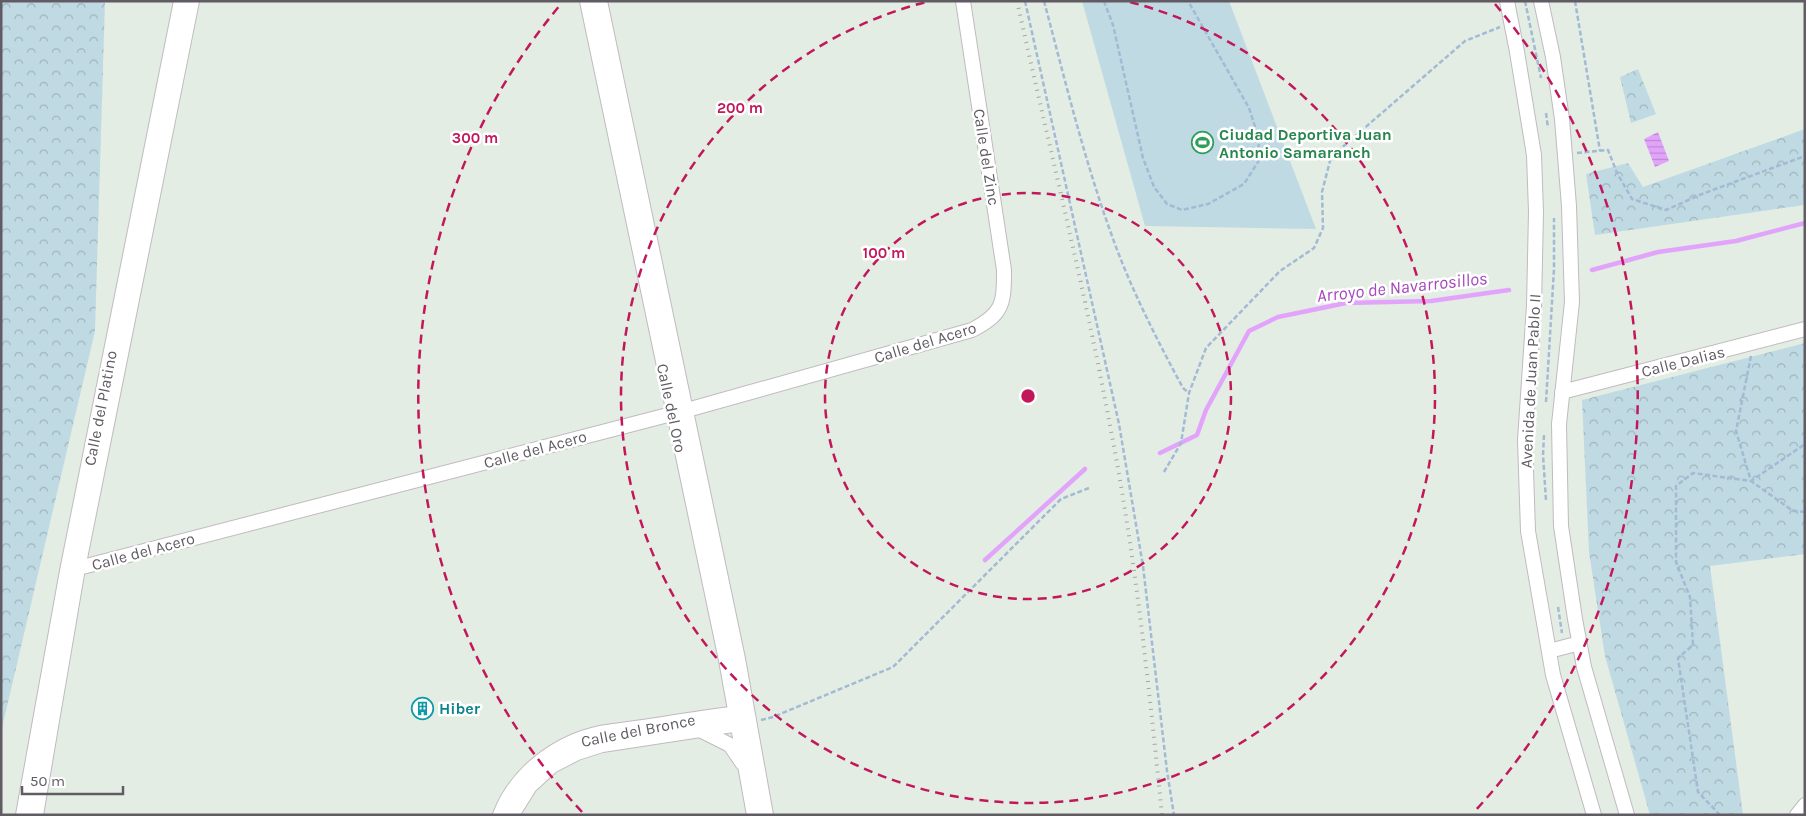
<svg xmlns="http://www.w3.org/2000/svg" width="1806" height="816" viewBox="0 0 1806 816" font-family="Karla,sans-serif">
	<defs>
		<pattern id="forest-crowns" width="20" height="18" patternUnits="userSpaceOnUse" patternTransform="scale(1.25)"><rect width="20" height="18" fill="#c0dae4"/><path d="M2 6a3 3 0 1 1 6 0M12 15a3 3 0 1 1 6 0" fill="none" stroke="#9fb4bc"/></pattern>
		<pattern id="water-rules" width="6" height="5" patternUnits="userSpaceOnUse" patternTransform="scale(1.25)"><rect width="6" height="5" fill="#e2a4fb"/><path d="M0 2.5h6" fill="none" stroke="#bb89cf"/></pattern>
	</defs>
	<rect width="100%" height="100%" fill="#e3ede3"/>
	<!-- forest -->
	<path fill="url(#forest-crowns)" d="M 1,1 L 105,1 L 95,331 L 1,732 Z
		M 1638,69 L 1656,114 L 1631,123 L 1620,77 Z
		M 1805,129 L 1805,205 L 1595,235 L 1586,174 L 1628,163 L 1643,187 Z
		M 1805,343 L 1805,554 L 1710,566 L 1743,815 L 1650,815 L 1605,656 L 1589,552 L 1582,400 Z"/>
	<!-- pitch -->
	<path fill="#c0dae4" d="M 1082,1 L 1229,1 L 1316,229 L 1145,226 Z"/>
	<!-- water -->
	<path fill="url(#water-rules)" d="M 1658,132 L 1669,161 L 1655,167 L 1644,139 Z"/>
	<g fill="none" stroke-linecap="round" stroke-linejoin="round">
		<!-- stream -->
		<path stroke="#e2a4fb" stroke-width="4.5" d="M 1592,270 L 1658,252 L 1736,241 L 1805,223
			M 1160,453 L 1197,435 L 1206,410 L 1249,331 L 1278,317 L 1346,303 L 1431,301 L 1509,290
			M 985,560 L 1085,469"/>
		<defs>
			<path id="minor" d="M 587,1 L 726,660 L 754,815
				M 600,1 L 738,659 L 766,815
				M 1507,1 L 1517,52 L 1534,155 L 1536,212 L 1534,306 L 1525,440 L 1528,531 L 1553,675 L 1594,815
				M 1541,1 L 1553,57 L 1562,119 L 1569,206 L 1572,302 L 1559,424 L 1561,526 L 1575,619 L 1584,667 L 1627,815
				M 1562,392 L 1805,329
				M 67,571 L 687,410 L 972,330 C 1003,314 1004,304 1004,270 L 963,1
				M 1549,651 L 1580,643
				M 700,730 L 730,745 L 743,764
				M 23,815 L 67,571 L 181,1
				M 36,815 L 78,568 L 192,1
				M 500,815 C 516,773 557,742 600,733 C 619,730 638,728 657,725 C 687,720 716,716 745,712
				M 512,815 L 530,786 L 552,766 L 577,753 L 602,745 L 746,723
				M 1797,815 L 1805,805"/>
		</defs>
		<!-- minor casing -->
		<use href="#minor" stroke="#c0bac1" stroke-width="16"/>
		<!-- path -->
		<path stroke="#a3bad5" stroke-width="2.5" stroke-dasharray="5 2.5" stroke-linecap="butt" d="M 1025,1 L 1119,424 L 1143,566 L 1167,771 L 1174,815
			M 1044,1 C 1065,80 1084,159 1112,236 C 1130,287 1157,340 1183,388 L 1189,393
			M 1104,1 L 1113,25 L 1143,158 L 1154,187 L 1167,204 L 1182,210 L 1208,204 L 1244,184 L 1258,162 L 1259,139 L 1249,108 L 1188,1
			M 1525,1 L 1541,78
			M 1575,1 L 1600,151
			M 1546,113 L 1548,128
			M 1577,153 L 1608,150 L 1617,173 L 1632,199 L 1666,210 L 1702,194 L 1805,156
			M 1751,356 L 1736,431 L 1751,481 L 1793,511 L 1805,512
			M 1546,402 L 1554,269 L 1554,218
			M 1544,435 L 1543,455 L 1546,500
			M 1164,472 L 1181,443 L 1189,393 L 1206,348 L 1280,271 L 1314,248 L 1323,228 L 1322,192 L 1331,157 L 1465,41 L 1500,27
			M 1558,607 L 1562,633
			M 761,720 L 773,717 L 893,667 L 1061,499 L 1089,488
			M 1720,815 L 1698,792 L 1678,658 L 1693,645 L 1690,597 L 1676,562 L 1676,486 L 1693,473 L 1751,481 L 1805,444"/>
		<!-- minor -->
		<use href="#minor" stroke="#fff" stroke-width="14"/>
		<!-- rail -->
		<path stroke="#a6a4a7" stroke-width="4" stroke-dasharray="1 6" stroke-linecap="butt" d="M 1017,1 C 1049,146 1085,290 1112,436 C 1136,561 1149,688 1162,815"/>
	</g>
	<!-- distance rings -->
	<g fill="none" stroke="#c2185b" stroke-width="2.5" stroke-dasharray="9 6">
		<circle cx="1028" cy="396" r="203"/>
		<path d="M1130 2A407 407 0 1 1 926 2"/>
		<path d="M582 812A610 610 0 0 1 561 4M1495 4A610 610 0 0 1 1474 812"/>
	</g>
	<!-- icons -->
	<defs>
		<symbol id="stadium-ring" viewBox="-11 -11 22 22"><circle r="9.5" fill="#fff" stroke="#2e9e5b" stroke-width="1.5"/><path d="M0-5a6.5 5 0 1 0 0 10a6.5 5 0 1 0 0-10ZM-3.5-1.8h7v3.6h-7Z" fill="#2e9e5b"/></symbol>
		<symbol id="building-ring" viewBox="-11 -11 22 22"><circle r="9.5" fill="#fff" stroke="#0f9aa8" stroke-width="1.5"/><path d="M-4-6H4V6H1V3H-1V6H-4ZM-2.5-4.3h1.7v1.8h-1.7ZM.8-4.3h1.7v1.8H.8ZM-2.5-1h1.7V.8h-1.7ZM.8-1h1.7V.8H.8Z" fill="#0f9aa8"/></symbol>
	</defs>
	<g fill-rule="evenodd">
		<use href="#stadium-ring" x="1190" y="130" width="25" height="25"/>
		<use href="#building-ring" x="410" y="696" width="25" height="25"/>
	</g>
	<g text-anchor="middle" stroke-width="5" stroke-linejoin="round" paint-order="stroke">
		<!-- leisure labels -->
		<g font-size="16" font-weight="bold" fill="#27864d" stroke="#fff" text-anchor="start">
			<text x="1219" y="140">Ciudad Deportiva Juan<tspan x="1219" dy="18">Antonio Samaranch</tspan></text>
		</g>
		<!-- street labels -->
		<g font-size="16" fill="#615b63" stroke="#fff">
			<text transform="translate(987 157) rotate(81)" y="6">Calle del Zinc</text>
			<text transform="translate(925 342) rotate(-17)" y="6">Calle del Acero</text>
			<text transform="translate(1683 361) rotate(-14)" y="6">Calle Dalias</text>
			<text transform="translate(1530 381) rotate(-87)" y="6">Avenida de Juan Pablo II</text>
			<text transform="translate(100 408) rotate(-79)" y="6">Calle del Platino</text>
			<text transform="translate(672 408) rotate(78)" y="6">Calle del Oro</text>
			<text transform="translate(535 449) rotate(-15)" y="6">Calle del Acero</text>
			<text transform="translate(143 551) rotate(-15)" y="6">Calle del Acero</text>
			<text transform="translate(638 730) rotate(-11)" y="6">Calle del Bronce</text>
		</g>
		<!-- culture labels -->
		<g font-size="16" font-weight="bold" fill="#0d838f" stroke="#fff" text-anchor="start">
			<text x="439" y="714">Hiber</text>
		</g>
		<!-- water labels -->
		<g font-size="18" font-style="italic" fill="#a548be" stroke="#fff">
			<text transform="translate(1402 287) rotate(-6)" y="6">Arroyo de Navarrosillos</text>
		</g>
	</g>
	<circle cx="1028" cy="396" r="8" fill="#c2185b" stroke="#fff" stroke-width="2.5"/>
	<g font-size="15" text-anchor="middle" font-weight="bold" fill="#c2185b" stroke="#fff" stroke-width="5" stroke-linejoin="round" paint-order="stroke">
		<text x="740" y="113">200 m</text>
		<text x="475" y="143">300 m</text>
		<text x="884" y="258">100 m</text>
	</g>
	<!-- border -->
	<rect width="1806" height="816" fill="none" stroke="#615b63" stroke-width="5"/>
	<!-- scale -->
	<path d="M22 786v8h101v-8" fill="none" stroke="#615b63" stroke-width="2.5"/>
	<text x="30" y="786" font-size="15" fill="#615b63" stroke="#ffffff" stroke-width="4" paint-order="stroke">50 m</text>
</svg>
